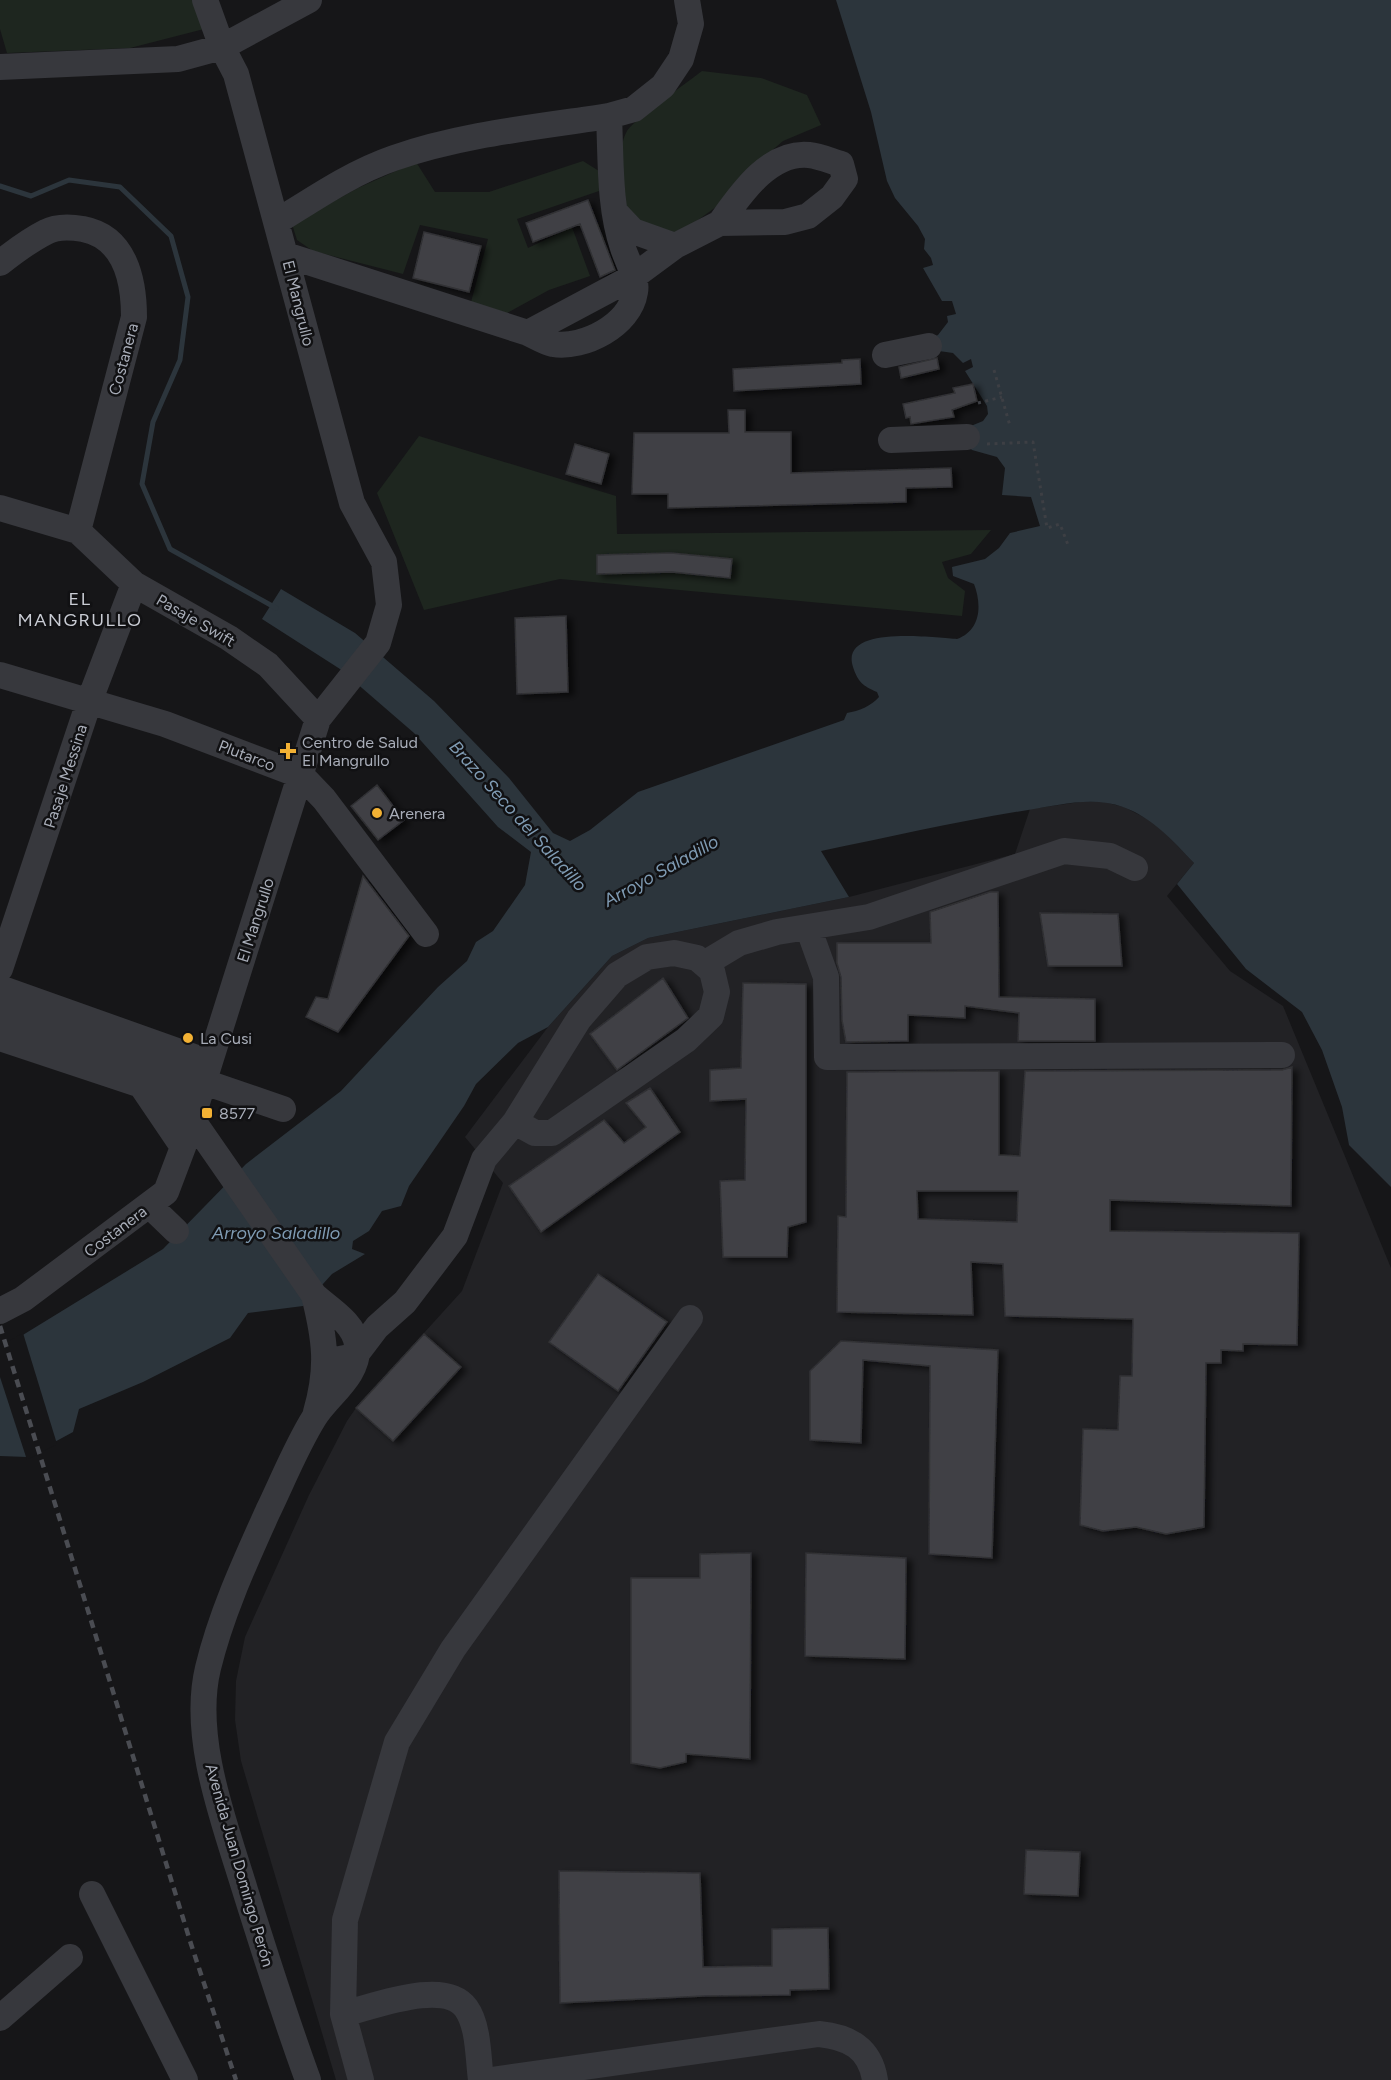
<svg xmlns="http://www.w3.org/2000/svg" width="1391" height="2080" viewBox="0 0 1391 2080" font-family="Figtree,sans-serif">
	<defs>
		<filter id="shadow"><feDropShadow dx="5.5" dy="3" stdDeviation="3" flood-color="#0009"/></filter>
	</defs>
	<rect width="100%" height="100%" fill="#161618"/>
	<!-- built -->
	<path fill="#222225" d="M 1080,802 L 1104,802 L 1124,807 L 1157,824 L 1194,863 L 1167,896 L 1230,971 L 1283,1006 L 1391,1268 L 1391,2080 L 336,2080 L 241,1761 L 235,1720 L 236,1681 L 245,1637 L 309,1495 L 347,1421 L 356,1408 L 462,1291 L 503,1183 L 465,1137 L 548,1027 L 612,956 L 648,938 L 849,897 L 1015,854 L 1030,809 Z"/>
	<!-- green -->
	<path fill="#1e261f" d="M 0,0 L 193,0 L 204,29 L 130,48 L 7,53 L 0,29 Z
		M 702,71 L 761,78 L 807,95 L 821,125 L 783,141 L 747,172 L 723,202 L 691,225 L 672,234 C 657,230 637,227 628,212 C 618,196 617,147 627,131 C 634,120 688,82 702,71 Z
		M 583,161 L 599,171 L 599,191 L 517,219 L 528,248 L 572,227 L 590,276 L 549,290 L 507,313 L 471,302 L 488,239 L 420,225 L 403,274 L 313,251 L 297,240 L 292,224 L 358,188 L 416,162 L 435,192 L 489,192 Z
		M 419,436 L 616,496 L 617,534 L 991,530 L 971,554 L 942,562 L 948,578 L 965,591 L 962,616 L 560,579 L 424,610 L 377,493 Z"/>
	<!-- water -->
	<path fill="#2c353c" d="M 836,0 L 1391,0 L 1391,1187 L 1349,1145 L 1342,1107 L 1322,1050 L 1302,1012 L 1246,969 L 1177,884 L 1194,863 C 1172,840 1153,818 1123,807 C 1093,796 1059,805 1028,810 C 958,821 890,837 821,851 L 849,897 L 648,938 L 612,956 L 548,1027 L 518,1043 L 476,1084 L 464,1106 L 409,1186 L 401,1206 L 382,1211 L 369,1231 L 353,1241 L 352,1249 L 365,1254 L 332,1274 L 303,1306 L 248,1313 L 230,1338 L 143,1382 L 79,1409 L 73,1432 L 27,1457 L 0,1456 L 0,1349 L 163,1249 L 246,1164 L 341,1091 L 438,987 L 467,961 L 476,942 L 493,931 L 525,885 L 531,852 L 498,827 L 414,733 L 340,669 L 262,619 L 281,589 L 355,633 L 434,701 L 509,778 L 553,833 L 570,841 L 590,830 L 638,792 L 844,720 L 847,713 C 859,711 871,706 879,697 L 877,692 C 863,686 858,682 853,667 C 839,624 935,638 957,639 C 981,630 982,605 974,584 L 953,576 L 952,567 L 985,559 L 999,548 L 1010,533 L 1040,526 L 1031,497 L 1002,495 L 1005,468 L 997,457 L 972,450 L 967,445 L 966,428 L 983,421 L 988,414 L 987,406 L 965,371 L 973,367 L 971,359 L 963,363 L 953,353 L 939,351 L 927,340 L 938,335 L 948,322 L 947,316 L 956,314 L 952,301 L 942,301 L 923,268 L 933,265 L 931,258 L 924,249 L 925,239 L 918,226 L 895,198 L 887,181 L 871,112 Z"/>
	<!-- pier -->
	<path fill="#161618" d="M 23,1333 L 57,1444 L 27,1460 L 0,1377 L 0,1346 Z"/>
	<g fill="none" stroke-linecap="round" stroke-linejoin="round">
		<!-- stream -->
		<path stroke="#2c353c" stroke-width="5" d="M 0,186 L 31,196 L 69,180 L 120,187 L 171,236 L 188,297 L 180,360 L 153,422 L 142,484 L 170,549 L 276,608"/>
	</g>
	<!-- building -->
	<path fill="#404145" stroke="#303034" stroke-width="1.5" fill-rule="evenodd" filter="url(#shadow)" d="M 588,200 L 615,270 L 600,277 L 580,224 L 533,242 L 526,223 Z
		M 424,232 L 481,246 L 469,292 L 413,278 Z
		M 937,358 L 939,369 L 901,378 L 899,367 Z
		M 860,359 L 861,384 L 734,391 L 733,369 L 842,363 L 842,360 Z
		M 973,384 L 977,401 L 952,410 L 954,417 L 911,424 L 910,417 L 906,418 L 903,404 L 955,393 L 953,388 Z
		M 728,410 L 745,410 L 745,432 L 791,432 L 791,473 L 951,468 L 952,487 L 906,488 L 906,502 L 668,508 L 668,494 L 632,494 L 634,433 L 729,433 Z
		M 575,444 L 609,454 L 601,484 L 566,474 Z
		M 671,553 L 732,559 L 730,578 L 672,572 L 597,574 L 597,555 Z
		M 566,616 L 568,692 L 517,694 L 515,618 Z
		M 377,785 L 404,820 L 378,840 L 351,806 Z
		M 363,876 L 409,936 L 338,1032 L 306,1017 L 316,997 L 328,999 Z
		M 990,892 L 998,892 L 999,997 L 1095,999 L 1095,1041 L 1018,1041 L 1019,1013 L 965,1006 L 965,1018 L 908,1015 L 908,1041 L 846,1042 L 842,1020 L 841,977 L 837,963 L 837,943 L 931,943 L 930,912 Z
		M 1040,913 L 1118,914 L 1122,966 L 1048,966 Z
		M 663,978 L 688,1018 L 617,1070 L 590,1034 Z
		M 743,983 L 806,984 L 806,1222 L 788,1227 L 787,1257 L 723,1257 L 720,1181 L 745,1180 L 746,1099 L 710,1101 L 710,1070 L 741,1068 Z
		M 1292,1067 L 1291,1206 L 1110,1200 L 1110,1231 L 1299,1233 L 1297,1345 L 1243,1344 L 1243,1351 L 1221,1350 L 1221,1363 L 1206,1363 L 1204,1527 L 1166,1534 L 1136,1527 L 1103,1531 L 1080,1525 L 1083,1429 L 1118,1430 L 1120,1376 L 1132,1376 L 1133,1319 L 1005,1316 L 1003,1264 L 971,1262 L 973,1315 L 837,1312 L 838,1216 L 846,1217 L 847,1072 L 999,1071 L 999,1155 L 1020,1156 L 1025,1071 L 1282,1070 ZM 917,1191 L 1018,1191 L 1017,1222 L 918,1219 Z
		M 650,1088 L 680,1132 L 541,1232 L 509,1186 L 604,1120 L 624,1143 L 646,1127 L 626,1103 Z
		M 598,1274 L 667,1322 L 618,1391 L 549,1342 Z
		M 424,1334 L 461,1367 L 393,1441 L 356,1408 Z
		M 841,1341 L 998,1350 L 992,1558 L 929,1554 L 930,1366 L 863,1360 L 861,1443 L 810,1440 L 810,1371 Z
		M 751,1553 L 750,1759 L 686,1754 L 686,1762 L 660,1768 L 631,1763 L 631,1578 L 700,1578 L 700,1554 Z
		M 806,1553 L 906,1558 L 905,1659 L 805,1656 Z
		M 1026,1850 L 1080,1852 L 1078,1896 L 1024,1894 Z
		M 559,1871 L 700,1873 L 703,1967 L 772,1966 L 772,1929 L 828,1928 L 829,1989 L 790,1990 L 790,1995 L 704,1996 L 560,2003 Z"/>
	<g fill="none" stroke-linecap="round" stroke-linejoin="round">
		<!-- path -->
		<path stroke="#3d3f44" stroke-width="3" stroke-dasharray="3 4.5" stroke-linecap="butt" d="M 994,370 L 1010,426
			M 978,403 L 1002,397
			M 987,444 L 1033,442 L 1047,528 L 1060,524 L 1068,545"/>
		<!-- minor -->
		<path stroke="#37383d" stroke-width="26" d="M 0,67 L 178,59 L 222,47 L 309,0
			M 615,212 L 633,231 L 675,246
			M 278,221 C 315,198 353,172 394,158 C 463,134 538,127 609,116 L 634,109 L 663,86 L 681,59 L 691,24 L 687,0
			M 286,255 L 528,333 C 535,336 544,342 553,344 C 584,349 630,325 635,292 C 638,279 627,261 623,248 C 609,207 611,159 609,116
			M 0,263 C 14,252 30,240 46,232 C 57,226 71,227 83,229 C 125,237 134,280 134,317 L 78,531
			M 528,333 L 633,277 L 675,246 L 720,223 L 785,222 L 808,216 L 832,197 L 845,179 L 841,164 C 831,161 819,156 809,155 C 769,151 740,195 720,223
			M 885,355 L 929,346
			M 891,440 L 967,437
			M 0,508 L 78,531 L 134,584 L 229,638 L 268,665 L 318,719
			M 0,675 L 165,724 L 302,776 L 324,799 L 426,934
			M 808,927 L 826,977 L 827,1057 L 1282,1055
			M 704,964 L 739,943 L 777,932 L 869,917 L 1064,851 L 1110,856 L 1135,868
			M 0,969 L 89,702 L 134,584
			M 0,988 L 208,1062
			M 0,1012 L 283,1109
			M 0,1038 L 141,1085 L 183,1147
			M 155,1066 L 314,1295 C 328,1308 355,1323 357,1345 C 360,1376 328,1395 314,1418 C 296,1447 283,1480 268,1511 C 245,1562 221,1614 208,1668 C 191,1738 225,1824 245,1890 C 265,1954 285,2017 308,2080
			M 149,1205 L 176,1231
			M 314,1295 C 325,1339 329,1367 316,1412
			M 0,1311 L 23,1299 L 166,1192 L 183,1147 L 318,719 L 378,643 L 389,605 L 384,562 L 352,503 L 236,74 L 222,47 L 205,0
			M 325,1355 L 335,1360 L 355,1356 L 377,1327 L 405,1302 L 455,1236 L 484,1159 L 515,1122 L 579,1019 L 617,975 L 647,957 L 674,953 L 697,958 L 712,971 L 717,992 L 711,1016 L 686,1040 L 552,1133 L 535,1133 L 515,1122
			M 92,1894 L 185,2080
			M 343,2014 C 373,2007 445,1978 466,2008 C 479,2026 478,2058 481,2080
			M 0,2018 L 70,1957
			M 361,2080 L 343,2014 L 345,1920 L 397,1742 L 453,1649 L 690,1318
			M 491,2080 L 819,2034 C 849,2037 870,2048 875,2080"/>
		<!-- rail -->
		<path stroke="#4a4c52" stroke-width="4.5" stroke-dasharray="8 6" stroke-linecap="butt" d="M 0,1326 L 191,1944 L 236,2080"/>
	</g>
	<!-- markers -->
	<g fill="#f2b134" stroke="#111113" stroke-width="2">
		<path d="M285 742h6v6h6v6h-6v6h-6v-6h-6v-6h6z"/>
		<circle cx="377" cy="813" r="6"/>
		<circle cx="188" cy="1038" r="6"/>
		<rect x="201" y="1107" width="12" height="12" rx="3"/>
	</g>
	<g text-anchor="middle" stroke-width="5" stroke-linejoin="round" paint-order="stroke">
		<!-- street labels -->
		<g font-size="16" fill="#a8adb8" stroke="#111113">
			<text transform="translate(299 303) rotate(76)" y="6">El Mangrullo</text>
			<text transform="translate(123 359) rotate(-75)" y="6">Costanera</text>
			<text transform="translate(196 620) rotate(30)" y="6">Pasaje Swift</text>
			<text transform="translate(247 755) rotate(21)" y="6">Plutarco</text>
			<text transform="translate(65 776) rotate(-72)" y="6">Pasaje Messina</text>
			<text transform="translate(255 920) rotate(-72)" y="6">El Mangrullo</text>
			<text transform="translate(115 1231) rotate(-37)" y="6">Costanera</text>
			<text transform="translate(240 1865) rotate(74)" y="6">Avenida Juan Domingo Perón</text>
		</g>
		<!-- poi labels -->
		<g font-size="16" fill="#a8adb8" stroke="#111113" text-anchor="start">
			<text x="302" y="748">Centro de Salud<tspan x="302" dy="18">El Mangrullo</tspan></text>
			<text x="389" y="819">Arenera</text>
			<text x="200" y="1044">La Cusi</text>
			<text x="219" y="1119">8577</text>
		</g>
		<!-- neighbourhood labels -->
		<g font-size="18" letter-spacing="1.5" fill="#c9ccd4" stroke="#111113">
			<text x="80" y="605">EL<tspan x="80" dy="21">MANGRULLO</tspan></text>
		</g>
		<!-- water labels -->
		<g font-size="18" font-style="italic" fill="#7f9bb3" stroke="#111113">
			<text transform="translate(518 816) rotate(48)" y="6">Brazo Seco del Saladillo</text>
			<text transform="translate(661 871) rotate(-29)" y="6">Arroyo Saladillo</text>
			<text x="276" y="1239">Arroyo Saladillo</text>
		</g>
	</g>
</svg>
